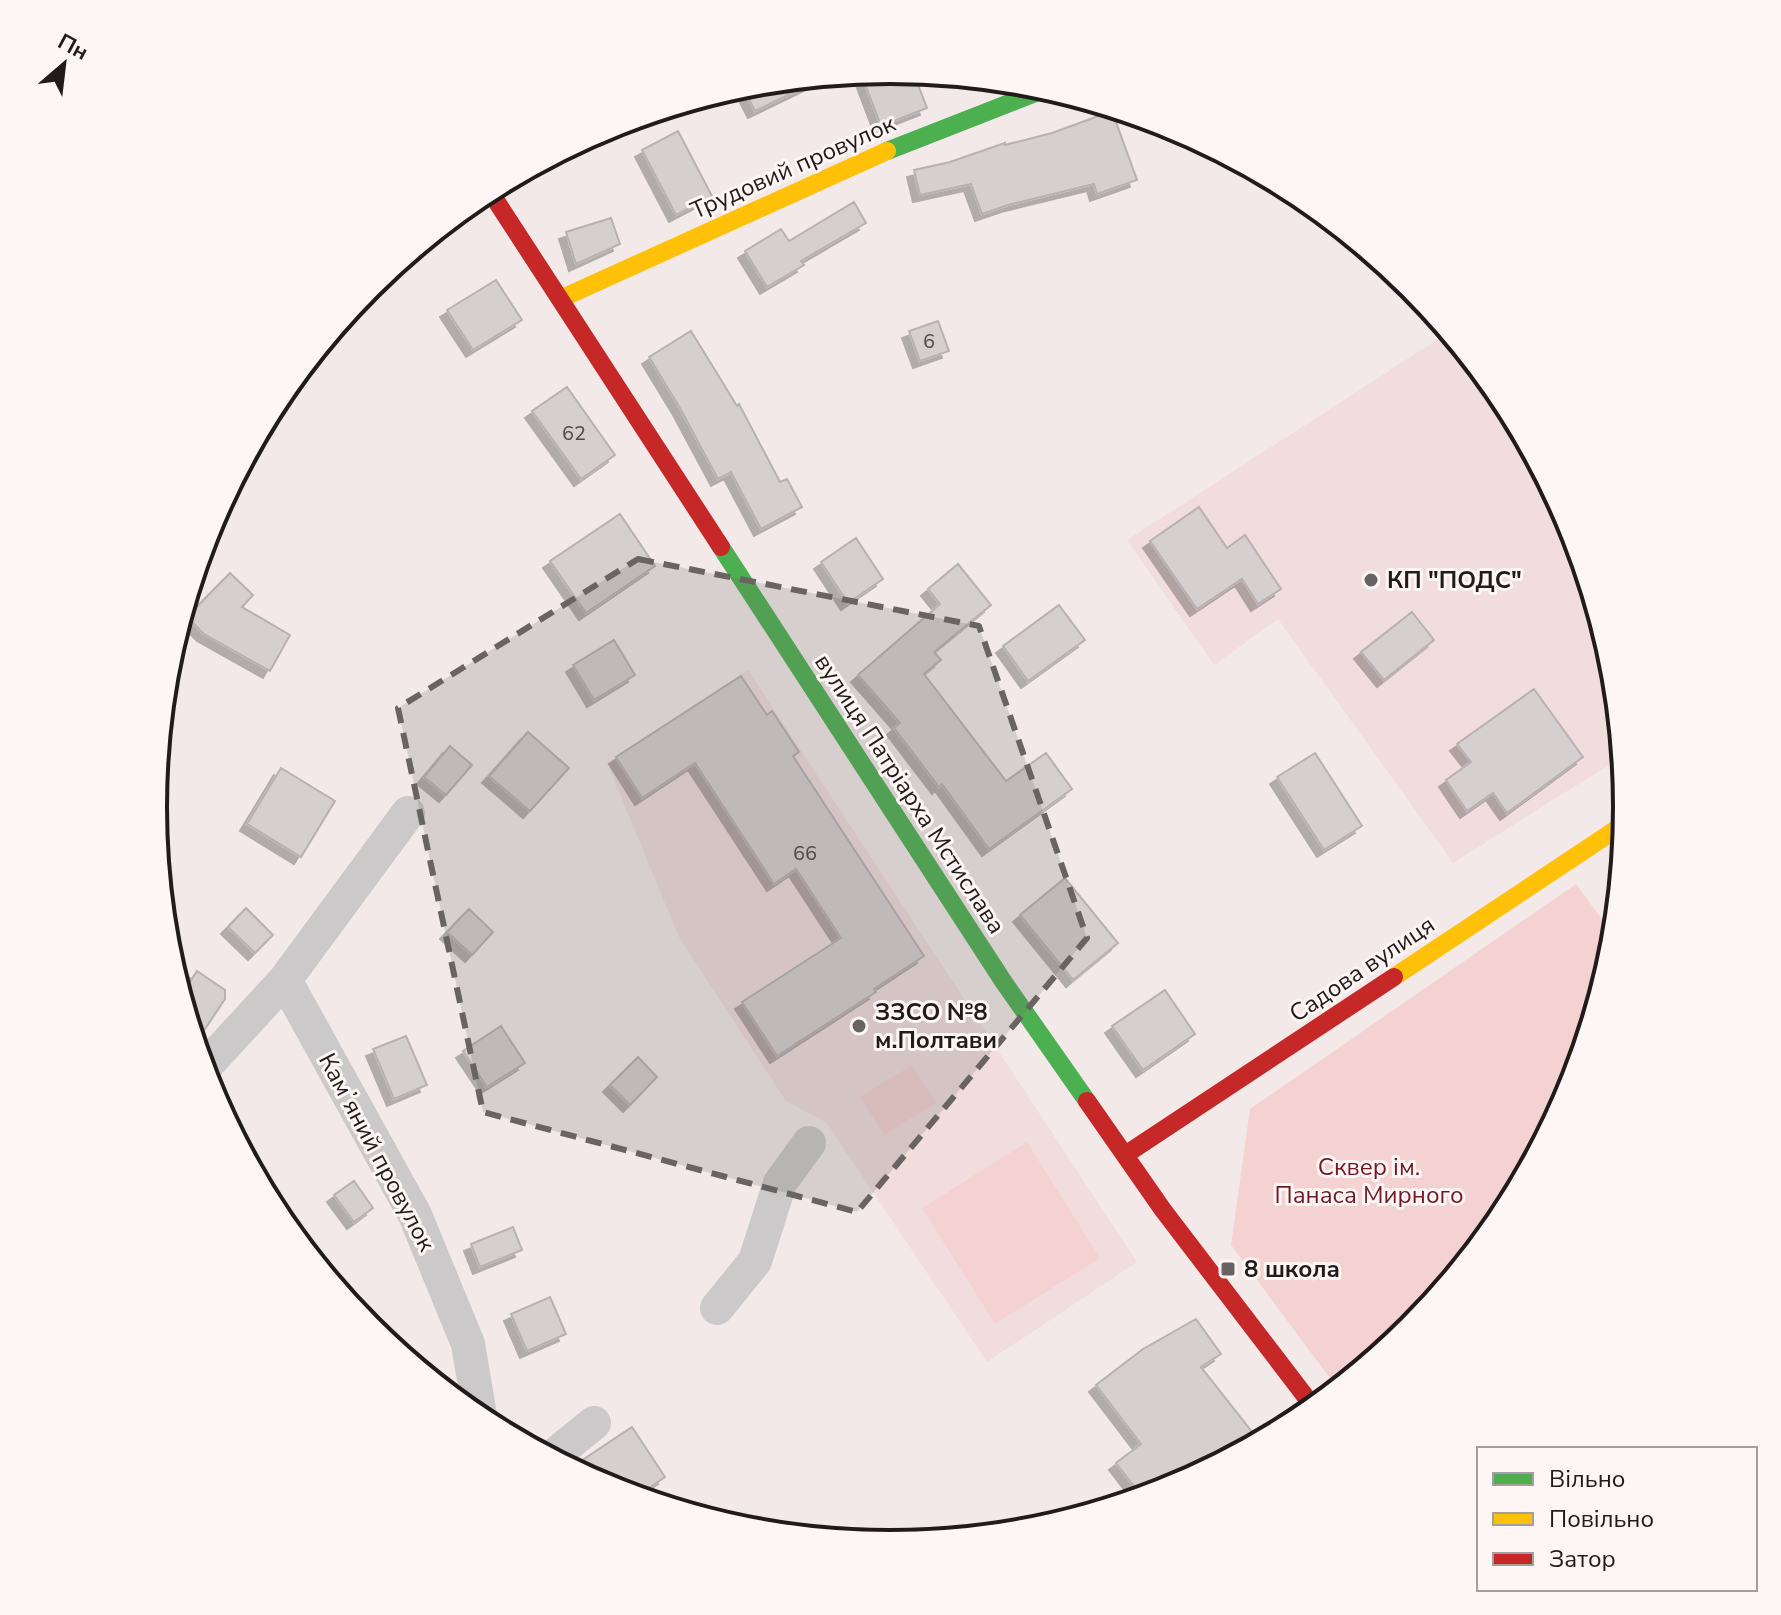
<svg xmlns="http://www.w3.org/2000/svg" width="1781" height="1615" viewBox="0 0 1781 1615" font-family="'Nunito Sans',sans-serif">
	<defs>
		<filter id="shadow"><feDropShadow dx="-7" dy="7" stdDeviation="0" flood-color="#0004"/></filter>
	</defs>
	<rect width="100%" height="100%" fill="#f3e9e9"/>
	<!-- built -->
	<path fill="#f1dddd" d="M 1449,332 L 1504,398 L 1572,526 L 1614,664 L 1623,756 L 1453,863 L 1278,619 L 1214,665 L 1127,540 Z
		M 748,670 L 1137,1262 L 987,1362 L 826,1122 L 786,1101 L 679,937 L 607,763 Z"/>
	<!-- green -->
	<path fill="#f4d2d2" d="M 1576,884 L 1615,937 L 1614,952 L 1572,1090 L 1503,1218 L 1412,1329 L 1338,1389 L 1231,1245 L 1250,1109 Z
		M 912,1065 L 936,1103 L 884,1135 L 860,1097 Z
		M 1027,1142 L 1100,1258 L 995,1324 L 922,1208 Z"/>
	<!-- building -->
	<path fill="#d6cfcf" stroke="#b9b1b1" stroke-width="2" filter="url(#shadow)" d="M 891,70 L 913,72 L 927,108 L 881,126 L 861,73 Z
		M 818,77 L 819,80 L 755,111 L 742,86 Z
		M 1112,111 L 1137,180 L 1097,194 L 1094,184 L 1008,205 L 982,214 L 971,184 L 920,195 L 914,170 L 950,162 L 1005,143 L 1005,145 L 1052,133 Z
		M 678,131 L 712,196 L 676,215 L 642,150 Z
		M 854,202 L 866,223 L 801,261 L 804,265 L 767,287 L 745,251 L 781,229 L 789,241 Z
		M 611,218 L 620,244 L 576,264 L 566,232 Z
		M 496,280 L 522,320 L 473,350 L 447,310 Z
		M 938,321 L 949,351 L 920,361 L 909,331 Z
		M 691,331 L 737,406 L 739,404 L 780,482 L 787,479 L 802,507 L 761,529 L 731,472 L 718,479 L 680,408 L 649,357 Z
		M 567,387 L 615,455 L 581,479 L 532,411 Z
		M 1199,507 L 1227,548 L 1245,535 L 1281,589 L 1258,604 L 1242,579 L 1197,609 L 1150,541 Z
		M 620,514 L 655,566 L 586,613 L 550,561 Z
		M 856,538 L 883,579 L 848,603 L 821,562 Z
		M 958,564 L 991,605 L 934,652 L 941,660 L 924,674 L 1006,781 L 1046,753 L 1072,789 L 989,849 L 942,784 L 939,787 L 894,728 L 900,723 L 858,675 L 940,604 L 928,589 Z
		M 230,573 L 253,595 L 242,607 L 290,635 L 270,671 L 204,634 L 187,617 Z
		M 1059,605 L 1085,640 L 1028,681 L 1003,646 Z
		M 1412,612 L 1434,640 L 1384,680 L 1361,652 Z
		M 614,640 L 635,675 L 594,700 L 573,665 Z
		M 741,676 L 767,715 L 772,711 L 799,752 L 793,756 L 924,956 L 874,989 L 876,992 L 777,1056 L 742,1002 L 841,938 L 796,869 L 774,884 L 695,763 L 642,798 L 616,757 Z
		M 1534,689 L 1583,757 L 1507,813 L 1493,793 L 1467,811 L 1446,780 L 1471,762 L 1457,744 Z
		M 528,732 L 569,768 L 530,811 L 489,776 Z
		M 450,746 L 472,765 L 446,795 L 424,777 Z
		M 1315,753 L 1362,826 L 1324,850 L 1277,777 Z
		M 281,768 L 335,801 L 301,857 L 247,824 Z
		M 1065,878 L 1118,943 L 1073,980 L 1020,915 Z
		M 246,908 L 273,935 L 255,953 L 228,927 Z
		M 469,909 L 493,932 L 472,955 L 447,932 Z
		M 197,971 L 225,990 L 225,999 L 195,1044 L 181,996 Z
		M 1165,990 L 1195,1034 L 1143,1070 L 1112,1026 Z
		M 501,1026 L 525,1063 L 487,1087 L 463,1051 Z
		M 406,1036 L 427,1085 L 394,1099 L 373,1049 Z
		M 638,1057 L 657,1077 L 630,1105 L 610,1085 Z
		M 354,1181 L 373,1208 L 354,1222 L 334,1195 Z
		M 513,1227 L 522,1250 L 480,1267 L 471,1244 Z
		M 550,1297 L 566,1334 L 527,1351 L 511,1314 Z
		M 1196,1319 L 1221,1354 L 1201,1367 L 1260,1442 L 1172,1489 L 1143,1498 L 1116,1463 L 1141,1444 L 1096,1385 L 1143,1349 Z
		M 632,1427 L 665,1477 L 636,1497 L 608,1489 L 589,1479 L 578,1463 Z"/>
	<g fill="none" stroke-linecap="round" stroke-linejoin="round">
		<!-- street -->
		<path stroke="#cbc9c9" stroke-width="34" d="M 285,980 L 415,1215 L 468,1344 L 481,1421
			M 203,1069 L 285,980 L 408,813
			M 717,1308 L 755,1261 L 780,1183 L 809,1143
			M 551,1458 L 594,1423"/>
		<!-- fast -->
		<path stroke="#4caf50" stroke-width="18" d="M 887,151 L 1048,88
			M 721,547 L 1003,981 L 1087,1101"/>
		<!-- slow -->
		<path stroke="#ffc107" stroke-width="18" d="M 560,299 L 887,151
			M 1394,977 L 1627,822"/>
		<!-- jam -->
		<path stroke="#c62828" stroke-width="18" d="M 489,190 L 721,547
			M 1087,1101 L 1163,1210 L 1315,1409
			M 1125,1155 L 1394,977"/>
	</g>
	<!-- marked area -->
	<path fill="#6a6363" fill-opacity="0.2" stroke="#6a6363" stroke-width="6" stroke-dasharray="16 10" stroke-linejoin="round" d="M 638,559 L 979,626 L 1087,938 L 857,1212 L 483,1112 L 398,708 Z"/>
	<!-- markers -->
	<g fill="#6a6363" stroke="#fdf6f5" stroke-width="3">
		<circle cx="1371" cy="580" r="8"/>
		<circle cx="859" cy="1026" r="8"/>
		<rect x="1220" y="1261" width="16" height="16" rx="4"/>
	</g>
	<g text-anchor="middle" stroke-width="6" stroke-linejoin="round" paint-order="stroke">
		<!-- number labels -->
		<g font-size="20" fill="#4e4848">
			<text x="929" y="348">6</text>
			<text x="574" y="440">62</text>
			<text x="805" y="860">66</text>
		</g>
		<!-- street labels -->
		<g font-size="24" fill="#211b1b" stroke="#fdf6f5">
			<text transform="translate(793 167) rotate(-24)" y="8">Трудовий провулок</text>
			<text transform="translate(910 794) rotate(57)" y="8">вулиця Патріарха Мстислава</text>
			<text transform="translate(1362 969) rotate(-34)" y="8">Садова вулиця</text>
			<text transform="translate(377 1152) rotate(62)" y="8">Камʼяний провулок</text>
		</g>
		<!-- poi labels -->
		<g font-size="24" font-weight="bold" fill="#211b1b" stroke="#fdf6f5" text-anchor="start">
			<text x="1387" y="588">КП "ПОДС"</text>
			<text x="875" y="1020">ЗЗСО №8<tspan x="875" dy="28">м.Полтави</tspan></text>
			<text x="1244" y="1277">8 школа</text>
		</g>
		<!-- park labels -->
		<g font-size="24" fill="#731926" stroke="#fdf6f5">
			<text x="1369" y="1175">Сквер ім.<tspan x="1369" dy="28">Панаса Мирного</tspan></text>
		</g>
	</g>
	<!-- crop -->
	<path d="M0 0H1781V1615H0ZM167 807a723 723 0 1 1 1446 0a723 723 0 1 1-1446 0Z" fill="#fdf6f5" fill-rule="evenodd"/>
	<path fill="none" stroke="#211b1b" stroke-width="4" d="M167 807a723 723 0 1 1 1446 0a723 723 0 1 1-1446 0Z"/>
	<!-- legend -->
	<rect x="1477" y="1447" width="280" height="144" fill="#fdf6f5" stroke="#a59e9e" stroke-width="2"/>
	<rect x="1493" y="1473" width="40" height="12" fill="#4caf50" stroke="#a59e9e" stroke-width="2"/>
	<text x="1549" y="1487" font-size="24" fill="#211b1b">Вільно</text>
	<rect x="1493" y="1513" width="40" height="12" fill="#ffc107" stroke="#a59e9e" stroke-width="2"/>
	<text x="1549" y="1527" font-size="24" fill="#211b1b">Повільно</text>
	<rect x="1493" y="1553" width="40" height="12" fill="#c62828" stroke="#a59e9e" stroke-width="2"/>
	<text x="1549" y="1567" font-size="24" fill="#211b1b">Затор</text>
	<!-- north arrow -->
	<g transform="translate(64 64) rotate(28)" stroke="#fdf6f5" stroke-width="6" paint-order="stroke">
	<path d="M0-6L14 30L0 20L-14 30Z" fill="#211b1b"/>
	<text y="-12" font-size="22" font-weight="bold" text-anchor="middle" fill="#211b1b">Пн</text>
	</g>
</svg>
